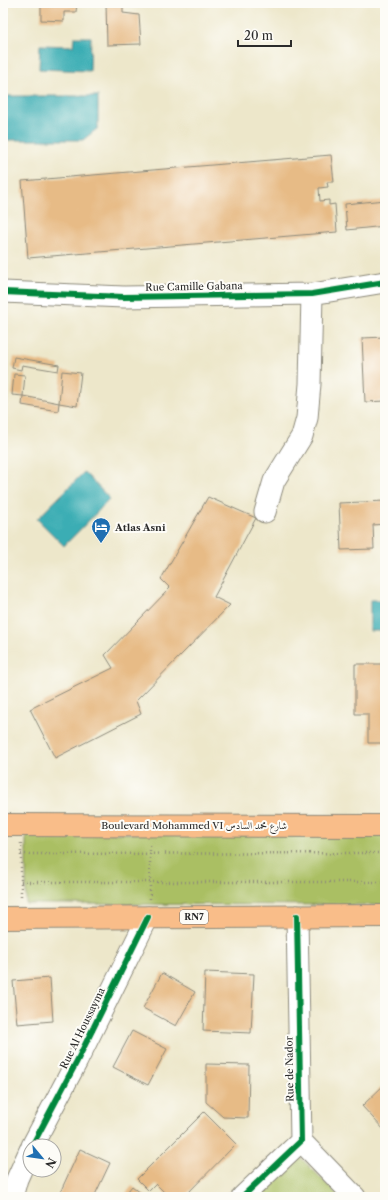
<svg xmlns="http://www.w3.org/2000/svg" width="388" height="1200" viewBox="0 0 388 1200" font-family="'Libre Caslon Text',Amiri,serif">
	<rect width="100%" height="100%" fill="#fdfcf7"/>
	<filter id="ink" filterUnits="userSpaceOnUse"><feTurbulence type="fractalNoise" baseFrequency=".025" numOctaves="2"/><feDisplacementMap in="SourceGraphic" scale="8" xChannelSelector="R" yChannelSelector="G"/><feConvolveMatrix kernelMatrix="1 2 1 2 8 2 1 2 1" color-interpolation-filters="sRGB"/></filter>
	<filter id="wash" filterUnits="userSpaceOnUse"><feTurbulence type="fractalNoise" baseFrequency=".012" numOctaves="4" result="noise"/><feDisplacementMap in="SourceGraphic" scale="16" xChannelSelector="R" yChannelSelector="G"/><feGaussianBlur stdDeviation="0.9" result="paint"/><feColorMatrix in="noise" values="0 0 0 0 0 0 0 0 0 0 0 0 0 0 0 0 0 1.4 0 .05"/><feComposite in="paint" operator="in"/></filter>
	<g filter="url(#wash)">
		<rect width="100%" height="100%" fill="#ede7ca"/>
		<!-- green -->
		<path fill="#aabf63" stroke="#6a7547" d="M 26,833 L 385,834 L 385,905 L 26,904 Z
			M 299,1156 L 340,1197 L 256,1197 Z"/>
		<!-- water -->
		<path fill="#3badb4" stroke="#336c70" d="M 74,37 L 91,37 L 90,71 L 39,69 L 40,45 L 73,46 Z
			M 3,96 L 98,96 L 98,128 L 83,140 L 3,140 Z
			M 84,472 L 110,499 L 64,546 L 37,519 Z
			M 370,600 L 385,600 L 385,631 L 370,631 Z"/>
		<g id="blocks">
			<!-- building -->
			<path fill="#e7bb86" d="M 41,3 L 77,3 L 76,12 L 64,12 L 64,21 L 41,20 Z
				M 106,3 L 123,3 L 123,13 L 139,15 L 141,44 L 107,45 Z
				M 331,155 L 334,182 L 327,182 L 328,187 L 319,188 L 320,201 L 329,200 L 329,205 L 335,204 L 337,232 L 28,258 L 22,181 Z
				M 385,200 L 385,226 L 347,230 L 345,204 Z
				M 385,337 L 385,401 L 365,402 L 362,338 Z
				M 14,357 L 59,365 L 58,371 L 22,365 L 21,370 L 12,368 Z
				M 62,371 L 81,373 L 77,406 L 59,403 Z
				M 14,374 L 25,375 L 23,396 L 59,403 L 58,411 L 22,405 L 23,396 L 12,395 Z
				M 208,497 L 256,518 L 214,597 L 230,605 L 136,701 L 141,714 L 55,758 L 30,709 L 113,668 L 105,655 L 170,588 L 161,579 Z
				M 385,501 L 385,524 L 373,525 L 374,549 L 341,550 L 339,503 Z
				M 355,664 L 385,664 L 385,743 L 368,743 L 368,714 L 355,714 Z
				M 205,972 L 254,974 L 251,1033 L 203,1031 Z
				M 162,973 L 195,992 L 176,1026 L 143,1008 Z
				M 50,978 L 53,1021 L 17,1024 L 13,981 Z
				M 132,1031 L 167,1049 L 148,1085 L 113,1067 Z
				M 206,1064 L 249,1065 L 248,1118 L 223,1117 L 206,1102 Z
				M 385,1084 L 385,1131 L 362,1106 Z
				M 204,1112 L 236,1144 L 184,1197 L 169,1197 L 156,1184 L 149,1191 L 137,1179 Z
				M 80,1149 L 110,1163 L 94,1197 L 58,1197 Z
				M 132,1186 L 146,1197 L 123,1197 Z"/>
		</g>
	</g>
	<g filter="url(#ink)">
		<use href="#blocks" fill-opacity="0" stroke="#8c897a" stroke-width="1"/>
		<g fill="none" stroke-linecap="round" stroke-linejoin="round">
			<defs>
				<path id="minor" d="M 3,292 L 124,297 L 312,294 L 385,282
					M 265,512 L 274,481 L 302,436 L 307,418 L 310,384 L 312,294
					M 301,1141 L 355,1197
					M 32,1146 L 77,1061 L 148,917
					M 12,1197 L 17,1179 L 30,1150
					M 242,1197 L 301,1141 L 297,916"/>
				<path id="major" d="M 3,825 L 385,826
					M 3,918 L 385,916"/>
			</defs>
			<!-- minor casing -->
			<use href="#minor" stroke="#8c897a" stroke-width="23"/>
			<!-- major casing -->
			<use href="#major" stroke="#8c897a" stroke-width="24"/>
			<!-- path -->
			<path stroke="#8c897a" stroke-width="2.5" stroke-dasharray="1 3" stroke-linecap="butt" d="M 21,843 L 21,898
				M 21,854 L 385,853
				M 21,882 L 385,882
				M 150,899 L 150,844"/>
			<!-- minor -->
			<use href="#minor" stroke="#fff" stroke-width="21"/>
			<!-- major -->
			<use href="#major" stroke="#f9bd89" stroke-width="22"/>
			<defs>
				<path id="cycleway" d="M 3,292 L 124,297 L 312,294 L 385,282
					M 32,1146 L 77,1061 L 148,917
					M 242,1197 L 301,1141 L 297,916"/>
			</defs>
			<!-- cycleway casing -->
			<use href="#cycleway" stroke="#fdfcf7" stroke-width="8"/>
			<!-- cycleway -->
			<use href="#cycleway" stroke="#00873e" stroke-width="6"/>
		</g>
	</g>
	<!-- icons -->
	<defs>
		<symbol id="hotel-pin" viewBox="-11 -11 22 30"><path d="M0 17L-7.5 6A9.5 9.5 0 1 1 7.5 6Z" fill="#1f6fb2" stroke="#fdfcf7"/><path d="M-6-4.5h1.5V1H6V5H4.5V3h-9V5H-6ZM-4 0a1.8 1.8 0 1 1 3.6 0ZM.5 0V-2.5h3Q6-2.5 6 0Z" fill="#fff"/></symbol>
	</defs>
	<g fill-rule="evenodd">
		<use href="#hotel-pin" x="90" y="516" width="22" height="30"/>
	</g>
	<g text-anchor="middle" stroke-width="4" stroke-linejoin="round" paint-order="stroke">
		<!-- shield labels -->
		<rect fill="#fdfcf7" stroke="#6a6a68" stroke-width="1" x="180" y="910" width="28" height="14" rx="3"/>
		<g font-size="9" font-weight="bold" fill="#2b2b2b">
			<text x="194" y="920">RN7</text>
		</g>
		<!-- street labels -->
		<g font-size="10" fill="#2b2b2b" stroke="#fdfcf7">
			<text transform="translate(194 286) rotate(-1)" y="4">Rue Camille Gabana</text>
			<text x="194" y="829">Boulevard Mohammed VI شارع محمد السادس</text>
			<text transform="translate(82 1028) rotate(-64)" y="4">Rue Al Houssayma</text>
			<text transform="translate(289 1069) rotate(-91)" y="4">Rue de Nador</text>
		</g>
		<!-- poi labels -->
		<g font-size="10" font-weight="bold" fill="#2b2b2b" stroke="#fdfcf7" text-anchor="start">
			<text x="115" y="531">Atlas Asni</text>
		</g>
	</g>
	<!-- margin -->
	<rect width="388" height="1200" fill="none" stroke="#fdfcf7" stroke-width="16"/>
	<!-- north arrow -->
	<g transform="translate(42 1158) rotate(119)"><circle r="19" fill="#fdfcf7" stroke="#a9a8a5"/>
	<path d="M0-3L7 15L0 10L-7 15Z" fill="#1f6fb2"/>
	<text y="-6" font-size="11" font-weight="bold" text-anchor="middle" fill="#2b2b2b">N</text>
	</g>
	<!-- scale -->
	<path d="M238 40v6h53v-6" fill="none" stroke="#2b2b2b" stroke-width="2"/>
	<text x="244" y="40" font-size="12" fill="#2b2b2b" stroke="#fdfcf7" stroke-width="3" paint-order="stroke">20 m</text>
</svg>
